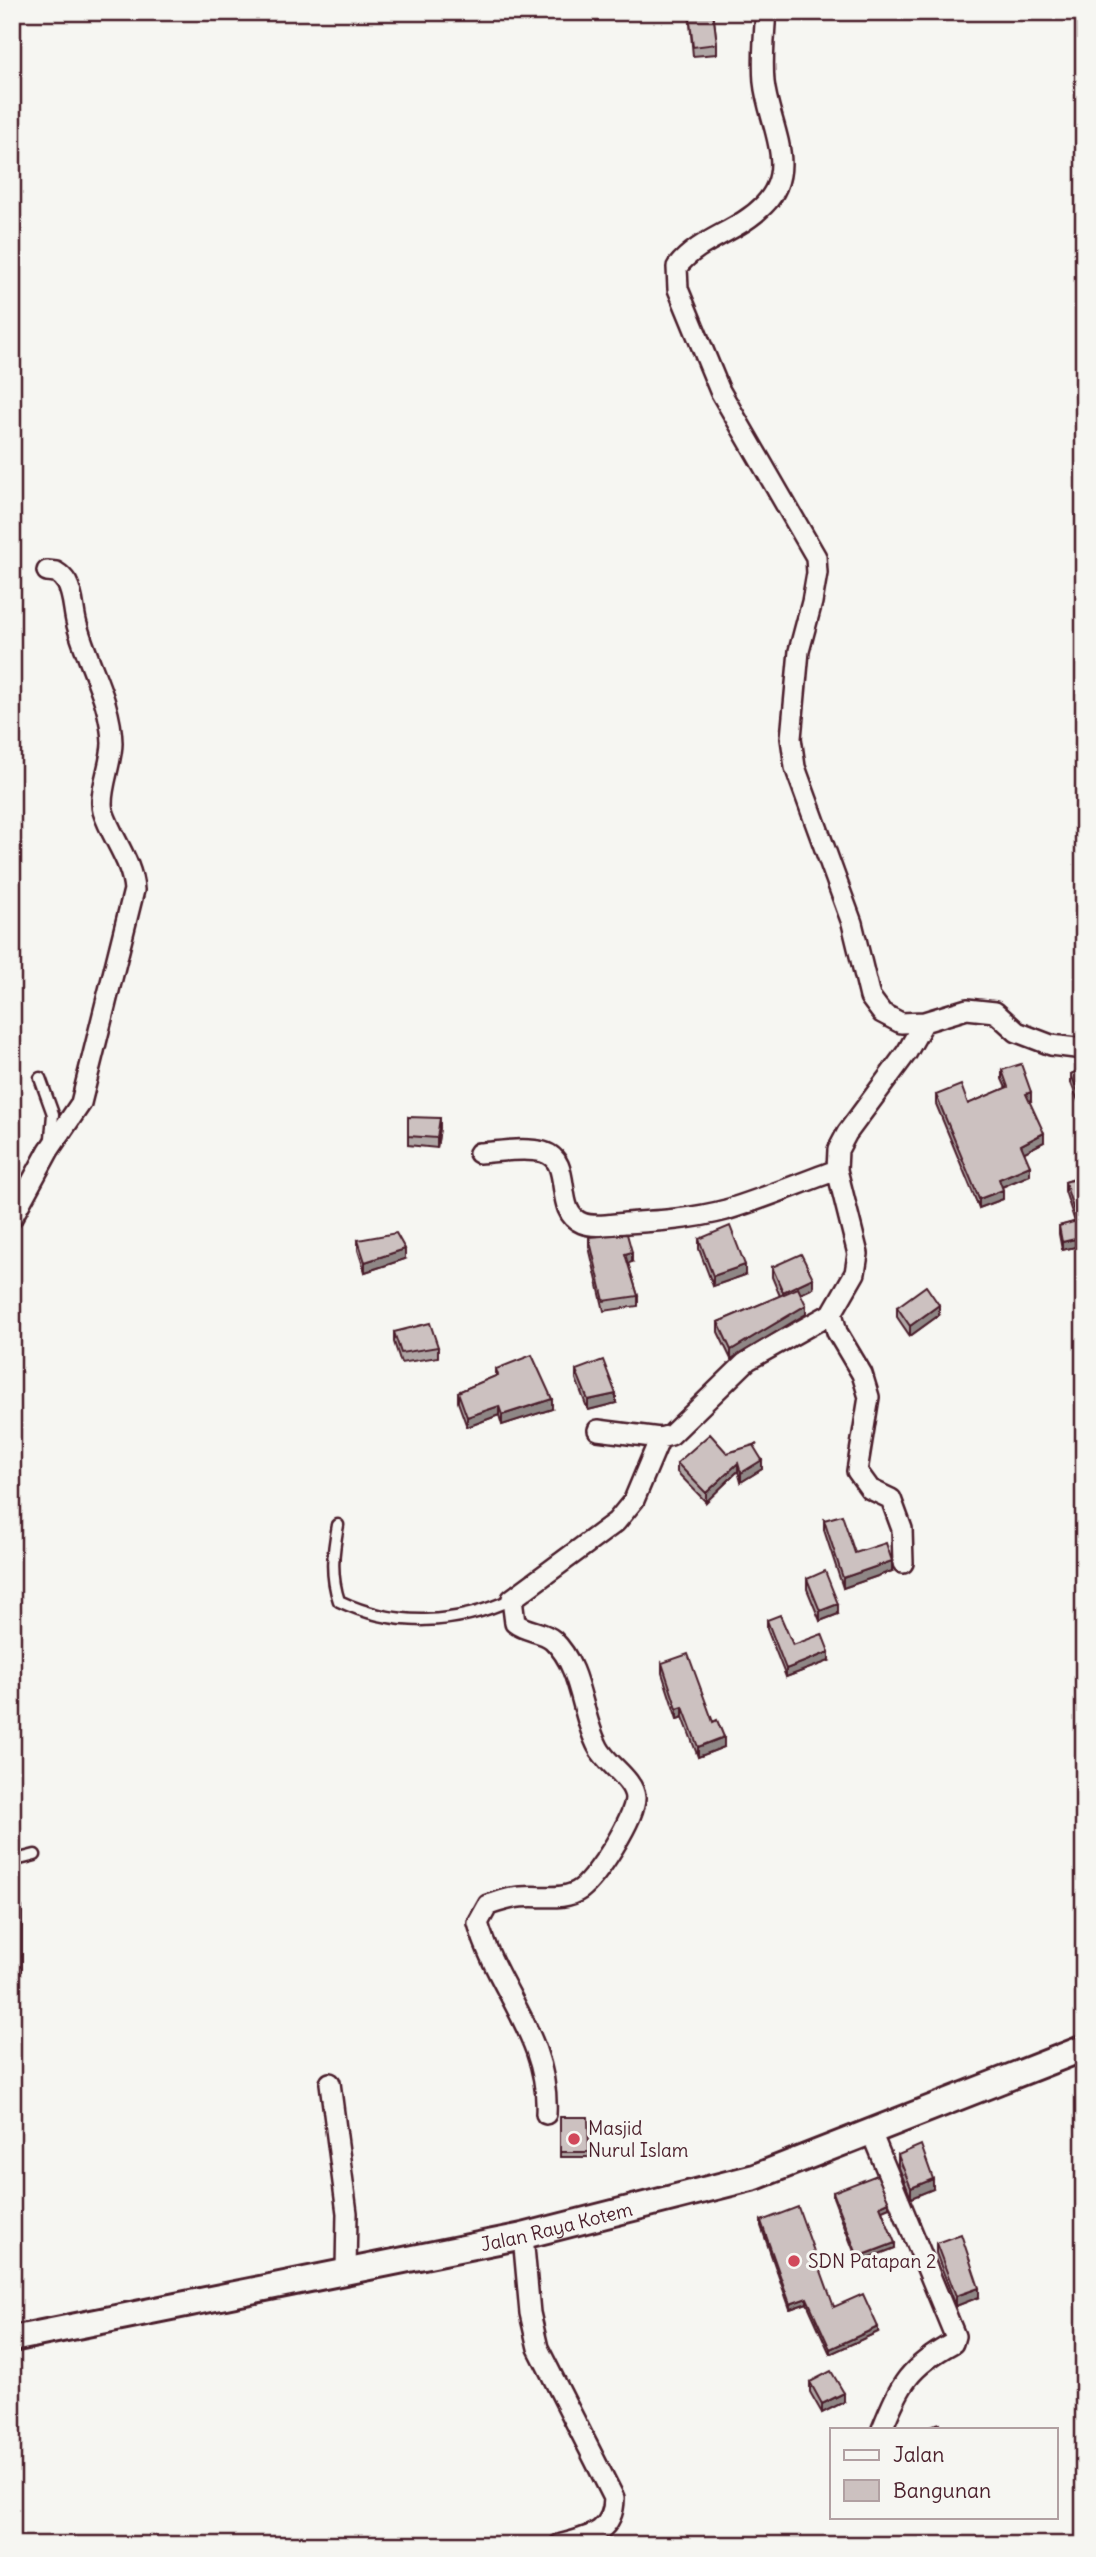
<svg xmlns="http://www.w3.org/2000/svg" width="1096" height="2557" viewBox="0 0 1096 2557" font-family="Delius,sans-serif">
	<rect width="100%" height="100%" fill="#f6f6f2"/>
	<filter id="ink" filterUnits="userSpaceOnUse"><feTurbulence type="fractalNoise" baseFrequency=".0143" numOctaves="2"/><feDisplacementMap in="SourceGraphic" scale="14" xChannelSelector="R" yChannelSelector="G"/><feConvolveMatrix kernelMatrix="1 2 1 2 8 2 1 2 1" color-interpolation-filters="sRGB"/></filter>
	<g filter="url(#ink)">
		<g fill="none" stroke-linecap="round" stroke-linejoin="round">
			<defs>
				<path id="service" d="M 40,1078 L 53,1114 L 51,1138
					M 338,1525 C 333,1552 330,1574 339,1601 C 396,1628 456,1625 512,1599
					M 12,1861 L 35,1855"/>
				<path id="minor" d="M 766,12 C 764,35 762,59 764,82 C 768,124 800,168 764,205 C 738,232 700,238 677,267 L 678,289 L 720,391 L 816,557 L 817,573 L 812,602 L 799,651 L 791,738 L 795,767 L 852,923 L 870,997 L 882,1013 L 901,1023 L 924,1022 L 967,1009 L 995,1012 L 1017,1032 L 1051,1045 L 1084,1049
					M 479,1153 C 498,1152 525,1147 543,1152 C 575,1161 552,1211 582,1223 C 594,1228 612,1224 625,1223 C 658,1221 693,1219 726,1210 C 763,1199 800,1183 837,1170
					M 12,1218 L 49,1150 L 81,1103 L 134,890 C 132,861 112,839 103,811 C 98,794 112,763 112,743 C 111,701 88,665 77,625 C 73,611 74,596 67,583 C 64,578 61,575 56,572 L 47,571
					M 832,1313 L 837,1332 L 862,1374 L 869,1397 L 857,1471 L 870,1489 L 891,1499 L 902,1529 L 903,1563
					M 598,1430 L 660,1438 L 671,1435 L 748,1360 L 832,1313 L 855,1273 L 858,1254 L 837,1170 L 838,1150 L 847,1133 L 907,1052 L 924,1022
					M 330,2083 L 347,2213 L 346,2271
					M 546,2114 C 550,2039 497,1990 478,1923 L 488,1905 C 496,1903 505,1899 513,1898 C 536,1893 562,1903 581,1889 C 597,1877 635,1818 635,1798 C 634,1779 606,1764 598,1747 C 580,1713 583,1669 553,1640 C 543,1631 526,1632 515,1623 L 512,1599 L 616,1522 L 634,1500 L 660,1438
					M 871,2132 L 955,2336 L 953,2343 C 909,2367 900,2384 882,2429
					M 523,2236 L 530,2313 L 538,2348 L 614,2498 C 614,2533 588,2537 559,2545"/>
				<g id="tertiary">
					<path id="s1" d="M 12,2339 L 523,2236 L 755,2177 L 1084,2048"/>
				</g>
			</defs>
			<!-- service casing -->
			<use href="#service" stroke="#4a1f2b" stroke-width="15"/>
			<!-- minor casing -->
			<use href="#minor" stroke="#4a1f2b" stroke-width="24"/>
			<!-- tertiary casing -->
			<use href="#tertiary" stroke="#4a1f2b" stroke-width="30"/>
			<!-- service -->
			<use href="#service" stroke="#f6f6f2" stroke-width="10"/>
			<!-- minor -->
			<use href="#minor" stroke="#f6f6f2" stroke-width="19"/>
			<!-- tertiary -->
			<use href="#tertiary" stroke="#f6f6f2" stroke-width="24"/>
		</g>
		<!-- wall -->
		<path fill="#afa6a5" stroke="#4a1f2b" stroke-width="2" d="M 689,12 L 713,12 L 717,44 L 717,54 L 693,56 Z
			M 1084,1068 L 1084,1116 L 1071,1083 L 1071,1074 Z
			M 1002,1070 L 1031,1101 L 1029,1102 L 1044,1142 L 1024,1152 L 1030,1175 L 1002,1187 L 1003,1199 L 979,1208 L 936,1104 L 936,1095 L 968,1104 L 1006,1088 L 1002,1079 Z
			M 408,1117 L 440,1128 L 437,1148 L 408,1145 Z
			M 1084,1176 L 1084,1245 L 1062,1250 L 1059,1234 L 1059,1226 L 1075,1222 L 1065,1191 L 1065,1182 Z
			M 589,1237 L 632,1262 L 628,1263 L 638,1296 L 638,1306 L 604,1311 L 589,1247 Z
			M 699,1239 L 745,1275 L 713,1286 L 699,1249 Z
			M 358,1240 L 405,1259 L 365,1272 L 358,1250 Z
			M 772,1267 L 813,1288 L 800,1294 L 806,1314 L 731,1359 L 718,1332 L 718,1322 L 780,1296 L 772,1277 Z
			M 897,1307 L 939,1315 L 910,1336 L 897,1317 Z
			M 394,1332 L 438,1347 L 438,1357 L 401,1363 L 394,1342 Z
			M 496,1369 L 552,1409 L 502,1425 L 499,1415 L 467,1427 L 458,1402 L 458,1392 L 496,1376 Z
			M 576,1370 L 616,1403 L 588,1410 L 576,1379 Z
			M 727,1453 L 757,1453 L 762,1469 L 741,1482 L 738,1471 L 706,1502 L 677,1472 L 677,1463 Z
			M 824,1520 L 855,1553 L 892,1571 L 843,1588 L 824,1530 Z
			M 807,1579 L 838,1614 L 820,1621 L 807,1589 Z
			M 767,1620 L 793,1645 L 829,1661 L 786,1677 L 767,1629 Z
			M 662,1663 L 713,1722 L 724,1747 L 698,1757 L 683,1717 L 677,1719 L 662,1673 Z
			M 12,1906 L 22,1907 L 22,1971 L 12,1970 Z
			M 560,2117 L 588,2117 L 589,2157 L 560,2157 Z
			M 898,2155 L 933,2189 L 911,2198 L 898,2165 Z
			M 833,2192 L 889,2207 L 882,2210 L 895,2248 L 858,2262 L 833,2197 Z
			M 761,2221 L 834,2307 L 878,2332 L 830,2354 L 807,2303 L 790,2309 L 761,2226 Z
			M 936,2243 L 979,2297 L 956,2306 L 936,2253 Z
			M 810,2382 L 844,2402 L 822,2413 L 810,2392 Z"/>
		<!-- shaded-wall -->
		<path fill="#8f8786" stroke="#4a1f2b" stroke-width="2" d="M 1031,1092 L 1031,1101 L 1026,1103 L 1026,1094 Z
			M 440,1118 L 440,1128 L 437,1148 L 437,1138 Z
			M 1044,1133 L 1044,1142 L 1021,1154 L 1021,1145 Z
			M 1030,1166 L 1030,1175 L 999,1188 L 999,1179 Z
			M 1003,1190 L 1003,1199 L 979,1208 L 979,1199 Z
			M 1084,1237 L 1084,1245 L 1062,1250 L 1062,1242 Z
			M 405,1249 L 405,1259 L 365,1272 L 365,1262 Z
			M 632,1252 L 632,1262 L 625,1264 L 625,1254 Z
			M 745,1265 L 745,1275 L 713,1286 L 713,1276 Z
			M 813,1278 L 813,1288 L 783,1302 L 783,1292 Z
			M 806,1305 L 806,1314 L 731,1359 L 731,1350 Z
			M 939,1305 L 939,1315 L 910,1336 L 910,1326 Z
			M 616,1394 L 616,1403 L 588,1410 L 588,1400 Z
			M 552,1399 L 552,1409 L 502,1425 L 502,1415 Z
			M 499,1406 L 499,1415 L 467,1427 L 467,1417 Z
			M 762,1460 L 762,1469 L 741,1482 L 741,1473 Z
			M 738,1463 L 738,1471 L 706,1502 L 706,1493 Z
			M 892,1561 L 892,1571 L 843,1588 L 843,1578 Z
			M 838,1604 L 838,1614 L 820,1621 L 820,1611 Z
			M 829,1652 L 829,1661 L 786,1677 L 786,1669 Z
			M 683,1707 L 683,1717 L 677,1719 L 677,1709 Z
			M 724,1737 L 724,1747 L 698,1757 L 698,1747 Z
			M 933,2179 L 933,2189 L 911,2198 L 911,2188 Z
			M 889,2202 L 889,2207 L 880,2211 L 880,2206 Z
			M 895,2243 L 895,2248 L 858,2262 L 858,2257 Z
			M 979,2288 L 979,2297 L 956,2306 L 956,2296 Z
			M 807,2298 L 807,2303 L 790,2309 L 790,2304 Z
			M 878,2327 L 878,2332 L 830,2354 L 830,2349 Z
			M 844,2393 L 844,2402 L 822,2413 L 822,2404 Z"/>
		<!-- building -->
		<path fill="#ccc1c0" stroke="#4a1f2b" stroke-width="2" d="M 689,12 L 713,12 L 717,44 L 693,47 Z
			M 1021,1064 L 1031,1092 L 1026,1094 L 1044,1133 L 1021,1145 L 1030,1166 L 999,1179 L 1003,1190 L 979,1199 L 936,1095 L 961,1085 L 968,1104 L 1008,1087 L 1002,1070 Z
			M 1084,1068 L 1084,1107 L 1071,1074 Z
			M 408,1117 L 440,1118 L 437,1138 L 408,1136 Z
			M 1084,1176 L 1084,1237 L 1062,1242 L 1059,1226 L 1077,1221 L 1065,1182 Z
			M 730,1226 L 745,1265 L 713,1276 L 699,1239 Z
			M 396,1233 L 405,1249 L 365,1262 L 358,1240 Z
			M 627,1234 L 632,1252 L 625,1254 L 638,1296 L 604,1301 L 589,1237 Z
			M 801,1254 L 813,1278 L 783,1292 L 772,1267 Z
			M 926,1286 L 939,1305 L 910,1326 L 897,1307 Z
			M 798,1288 L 806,1305 L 731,1350 L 718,1322 Z
			M 430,1323 L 438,1347 L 401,1353 L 394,1332 Z
			M 532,1355 L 552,1399 L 502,1415 L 499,1406 L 467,1417 L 458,1392 L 498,1375 L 496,1369 Z
			M 603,1360 L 616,1394 L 588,1400 L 576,1370 Z
			M 710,1434 L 727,1453 L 757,1444 L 754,1447 L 762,1460 L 741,1473 L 738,1463 L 706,1493 L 677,1463 Z
			M 842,1515 L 855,1553 L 886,1543 L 892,1561 L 843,1578 L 824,1520 Z
			M 825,1571 L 838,1604 L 820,1611 L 807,1579 Z
			M 780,1615 L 793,1645 L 822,1634 L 829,1652 L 786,1669 L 767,1620 Z
			M 688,1654 L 713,1722 L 717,1720 L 724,1737 L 698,1747 L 683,1707 L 677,1709 L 662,1663 Z
			M 12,1906 L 22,1907 L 22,1956 L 12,1956 Z
			M 560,2117 L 588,2117 L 589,2152 L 560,2152 Z
			M 921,2145 L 933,2179 L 911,2188 L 898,2155 Z
			M 877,2175 L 889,2202 L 880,2206 L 895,2243 L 858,2257 L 833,2192 Z
			M 798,2207 L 834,2307 L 863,2294 L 878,2327 L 830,2349 L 807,2298 L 790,2304 L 761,2221 Z
			M 961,2234 L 979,2288 L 956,2296 L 936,2243 Z
			M 831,2371 L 844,2393 L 822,2404 L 810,2382 Z
			M 940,2423 L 942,2429 L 919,2429 Z"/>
	</g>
	<!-- markers -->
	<g fill="#d1495b" stroke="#f6f6f2" stroke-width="2.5">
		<circle cx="574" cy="2139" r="7"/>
		<circle cx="794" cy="2261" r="7"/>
	</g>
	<g text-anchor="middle" stroke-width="6" stroke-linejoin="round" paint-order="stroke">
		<!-- poi labels -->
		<g font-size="19" fill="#4a1f2b" stroke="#f6f6f2" text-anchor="start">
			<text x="588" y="2135">Masjid<tspan x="588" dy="22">Nurul Islam</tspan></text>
			<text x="808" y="2268">SDN Patapan 2</text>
		</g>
		<!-- street labels -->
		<g font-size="19" fill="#4a1f2b" stroke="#f6f6f2">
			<text dy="7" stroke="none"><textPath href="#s1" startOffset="556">Jalan Raya Kotem</textPath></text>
		</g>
	</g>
	<!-- margin -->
	<rect width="1096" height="2557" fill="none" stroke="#f6f6f2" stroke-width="42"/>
	<rect x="21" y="21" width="1054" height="2515" fill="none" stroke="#4a1f2b" stroke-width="2.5" filter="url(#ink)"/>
	<!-- legend -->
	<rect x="830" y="2428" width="228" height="91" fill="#f6f6f2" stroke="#b1a0a2" stroke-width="2"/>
	<rect x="844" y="2450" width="35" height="10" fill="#f6f6f2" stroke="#b1a0a2" stroke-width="2"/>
	<text x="893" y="2462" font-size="21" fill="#4a1f2b">Jalan</text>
	<rect x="844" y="2480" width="35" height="21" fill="#ccc1c0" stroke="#b1a0a2" stroke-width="2"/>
	<text x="893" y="2498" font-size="21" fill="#4a1f2b">Bangunan</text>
</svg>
